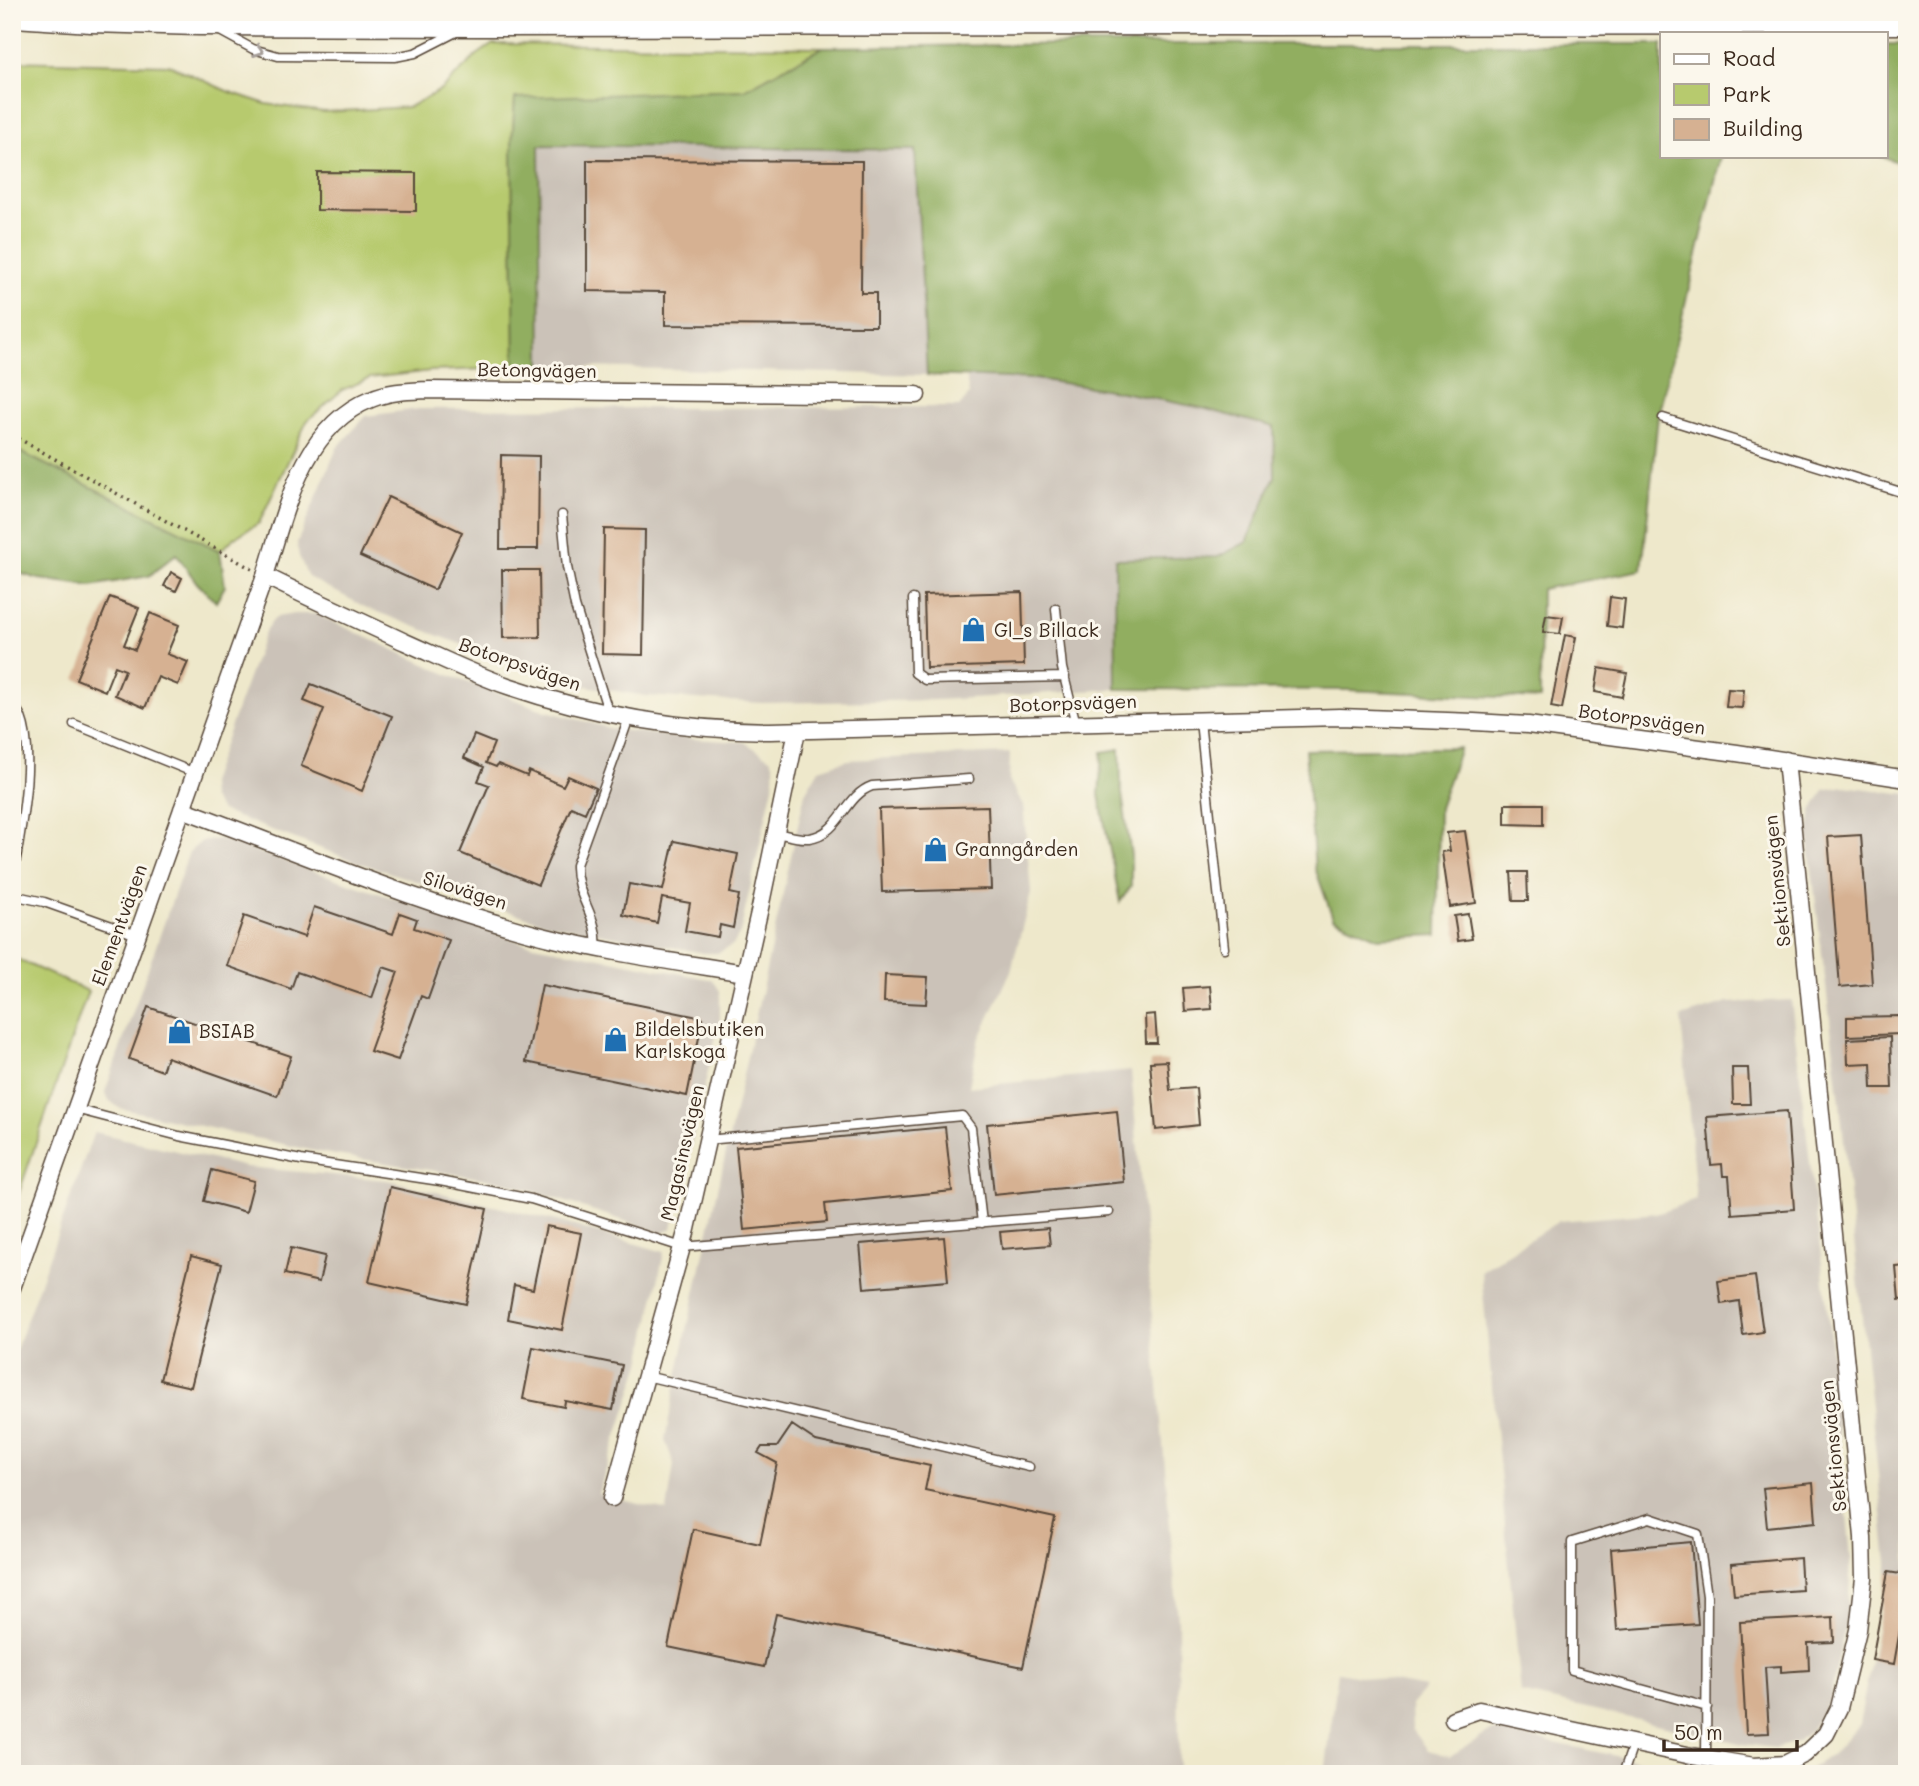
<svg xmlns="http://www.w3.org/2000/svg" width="1919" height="1786" viewBox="0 0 1919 1786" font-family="Mali,sans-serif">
	<rect width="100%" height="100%" fill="#fbf7ec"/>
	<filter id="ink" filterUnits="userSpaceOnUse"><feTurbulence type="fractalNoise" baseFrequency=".0143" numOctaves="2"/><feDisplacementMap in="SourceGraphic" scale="14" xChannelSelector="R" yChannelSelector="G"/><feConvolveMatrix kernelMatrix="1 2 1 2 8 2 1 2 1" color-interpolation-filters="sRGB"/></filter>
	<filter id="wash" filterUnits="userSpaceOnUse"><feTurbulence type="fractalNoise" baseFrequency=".00686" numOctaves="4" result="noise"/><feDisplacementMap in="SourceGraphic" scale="28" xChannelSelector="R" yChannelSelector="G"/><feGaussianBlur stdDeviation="1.57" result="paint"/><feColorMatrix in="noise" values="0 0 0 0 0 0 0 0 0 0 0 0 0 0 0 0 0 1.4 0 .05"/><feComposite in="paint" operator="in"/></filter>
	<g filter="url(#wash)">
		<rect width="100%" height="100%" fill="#eee8cb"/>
		<!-- industrial -->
		<path fill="#cbc2b8" d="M 539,145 L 915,150 L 927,375 L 541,366 Z
			M 966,376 L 1035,379 L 1117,391 L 1202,408 L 1274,426 L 1275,477 L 1247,542 L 1218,557 L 1115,559 L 1116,689 L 938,700 L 762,703 L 646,696 L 556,681 L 367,608 L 308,577 L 299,556 L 297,543 L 337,448 L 366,416 L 419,409 L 959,407 L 969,395 Z
			M 295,614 L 316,614 L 453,677 L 543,710 L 613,729 L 693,739 L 744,742 L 770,758 L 774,766 L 774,781 L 740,933 L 733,945 L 717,953 L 704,953 L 545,923 L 357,862 L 221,811 L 211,797 L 210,783 L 266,629 L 276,617 Z
			M 1010,753 L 1009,780 L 1023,805 L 1031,892 L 1011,971 L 978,1042 L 969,1087 L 1131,1071 L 1178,1620 L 1179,1774 L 12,1774 L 12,1361 L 94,1132 L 246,1167 L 387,1180 L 560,1222 L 664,1252 L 641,1363 L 598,1494 L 667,1511 L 674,1464 L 665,1440 L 680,1362 L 805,793 L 819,769 L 848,760 Z
			M 1844,786 L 1907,794 L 1907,1774 L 1802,1774 L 1833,1754 L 1859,1724 L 1888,1572 L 1840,1103 L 1808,837 L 1812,811 L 1824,790 Z
			M 220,839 L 524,943 L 713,980 L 720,991 L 720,1018 L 672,1229 L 662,1233 L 505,1182 L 324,1153 L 119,1108 L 109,1100 L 105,1092 L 189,852 L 202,841 Z
			M 1791,1000 L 1829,1325 L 1851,1558 L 1848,1612 L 1830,1699 L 1810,1731 L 1797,1742 L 1776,1748 L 1743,1744 L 1521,1693 L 1481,1271 L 1559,1221 L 1659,1213 L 1696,1200 L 1681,1017 L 1728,1003 Z
			M 1338,1672 L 1426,1688 L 1411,1705 L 1412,1729 L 1428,1750 L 1450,1756 L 1493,1730 L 1701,1774 L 1325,1774 Z"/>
		<!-- green -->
		<path fill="#b7ca6e" stroke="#797a46" stroke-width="2" d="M 493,44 L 823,47 L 744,90 L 515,99 L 512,143 L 515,368 L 431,371 L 370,378 L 342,390 L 307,421 L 259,523 L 234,538 L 220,551 L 12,448 L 12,61 L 170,65 L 227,91 L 266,104 L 324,112 L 409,107 L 441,90 L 477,55 Z
			M 12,957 L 88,991 L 12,1213 Z"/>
		<!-- forest -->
		<path fill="#91ae61" stroke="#666c40" stroke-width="2" d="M 1100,44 L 1662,44 L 1662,156 L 1721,156 L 1658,416 L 1642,570 L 1541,589 L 1540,699 L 1348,690 L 1116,689 L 1115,559 L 1218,557 L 1247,542 L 1275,477 L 1274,427 L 1202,408 L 1117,391 L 1035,379 L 927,375 L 915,150 L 539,145 L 541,366 L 515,368 L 512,143 L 515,98 L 744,90 L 823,47 Z
			M 1886,44 L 1907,44 L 1907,165 L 1880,156 L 1886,156 Z
			M 12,448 L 220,551 L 225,586 L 216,602 L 197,583 L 176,554 L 149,576 L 91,586 L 39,579 L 12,571 Z
			M 1460,748 L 1439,808 L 1437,935 L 1378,938 L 1333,918 L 1315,868 L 1305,750 Z
			M 1120,749 L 1121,787 L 1131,855 L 1131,886 L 1120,902 L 1099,795 L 1102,752 Z"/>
		<g id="blocks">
			<!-- building -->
			<path fill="#d6b192" d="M 587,160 L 862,161 L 861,293 L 876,293 L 876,326 L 665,325 L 665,292 L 587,291 Z
				M 317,172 L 416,173 L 416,211 L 317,210 Z
				M 501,455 L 539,456 L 538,549 L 500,549 Z
				M 388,497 L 462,532 L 435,590 L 360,556 Z
				M 604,529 L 645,530 L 643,655 L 602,654 Z
				M 502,570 L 539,570 L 540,637 L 503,638 Z
				M 171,572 L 182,578 L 176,591 L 164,586 Z
				M 1022,592 L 1024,665 L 926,668 L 924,595 Z
				M 110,597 L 139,608 L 124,645 L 135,650 L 150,613 L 179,625 L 167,654 L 188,662 L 178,685 L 158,677 L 145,708 L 115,695 L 125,670 L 115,666 L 105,691 L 76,679 Z
				M 1610,597 L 1625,599 L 1622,628 L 1607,626 Z
				M 1546,615 L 1563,617 L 1560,634 L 1543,632 Z
				M 1565,635 L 1576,637 L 1562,709 L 1551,707 Z
				M 1599,668 L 1627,673 L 1622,697 L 1595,692 Z
				M 311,684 L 392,716 L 362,791 L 301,766 L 324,709 L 304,701 Z
				M 1728,689 L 1744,690 L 1742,708 L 1726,707 Z
				M 474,735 L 494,743 L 486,763 L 496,767 L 498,764 L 527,776 L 529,771 L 563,786 L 568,776 L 596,788 L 585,813 L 571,807 L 538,885 L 460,853 L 489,785 L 478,781 L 484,767 L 464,758 Z
				M 1505,804 L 1543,804 L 1543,825 L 1505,824 Z
				M 988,806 L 991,889 L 882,892 L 879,809 Z
				M 1465,831 L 1476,903 L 1450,907 L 1442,852 L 1450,851 L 1447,833 Z
				M 1861,835 L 1872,984 L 1840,987 L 1828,837 Z
				M 674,841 L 738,854 L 730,893 L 739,895 L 733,928 L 720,925 L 718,937 L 685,931 L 690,903 L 662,898 L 657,923 L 623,915 L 629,884 L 663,890 Z
				M 1511,872 L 1527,872 L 1528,901 L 1513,901 Z
				M 314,907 L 393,934 L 400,913 L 417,919 L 414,928 L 449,940 L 428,999 L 421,996 L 398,1060 L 370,1051 L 398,972 L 383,967 L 372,998 L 297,972 L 291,989 L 227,966 L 244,916 L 304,937 Z
				M 1468,914 L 1472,939 L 1458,941 L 1454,916 Z
				M 885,975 L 928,977 L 926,1004 L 884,1002 Z
				M 542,985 L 703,1018 L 687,1096 L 526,1062 Z
				M 1210,986 L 1212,1009 L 1185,1011 L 1183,988 Z
				M 148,1007 L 291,1056 L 277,1096 L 167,1057 L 162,1071 L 129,1059 Z
				M 1155,1014 L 1157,1043 L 1146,1043 L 1145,1015 Z
				M 1900,1016 L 1901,1034 L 1847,1036 L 1847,1017 Z
				M 1890,1037 L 1892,1088 L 1872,1088 L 1871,1063 L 1848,1064 L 1847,1039 Z
				M 1167,1061 L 1170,1090 L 1196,1088 L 1199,1125 L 1156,1130 L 1150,1062 Z
				M 1732,1068 L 1748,1068 L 1750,1104 L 1733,1104 Z
				M 1117,1111 L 1124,1182 L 994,1195 L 987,1124 Z
				M 1787,1111 L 1794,1209 L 1732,1214 L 1729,1176 L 1723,1176 L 1722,1164 L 1711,1165 L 1707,1117 Z
				M 945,1127 L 952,1191 L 825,1204 L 827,1222 L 744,1230 L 736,1147 Z
				M 212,1170 L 254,1181 L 246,1212 L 204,1201 Z
				M 390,1187 L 487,1209 L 466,1304 L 369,1282 Z
				M 546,1226 L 581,1233 L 562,1330 L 508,1319 L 514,1285 L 533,1289 Z
				M 1048,1228 L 1050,1245 L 1002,1249 L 1000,1232 Z
				M 944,1237 L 948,1281 L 864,1288 L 860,1244 Z
				M 291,1248 L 325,1256 L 319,1282 L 285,1274 Z
				M 191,1256 L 222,1264 L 191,1387 L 160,1380 Z
				M 1907,1266 L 1907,1299 L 1899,1300 L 1896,1267 Z
				M 1755,1276 L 1763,1332 L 1743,1335 L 1739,1301 L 1721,1304 L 1718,1281 Z
				M 533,1347 L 622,1365 L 613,1410 L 565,1401 L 564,1407 L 523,1399 Z
				M 792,1425 L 816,1441 L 930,1466 L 925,1490 L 1055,1518 L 1023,1667 L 776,1614 L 764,1667 L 668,1647 L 693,1529 L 760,1544 L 777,1463 L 758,1453 L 762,1447 L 777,1447 Z
				M 1813,1483 L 1816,1522 L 1767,1527 L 1763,1488 Z
				M 1691,1542 L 1698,1624 L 1617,1630 L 1611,1549 Z
				M 1800,1558 L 1802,1590 L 1734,1595 L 1731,1564 Z
				M 1888,1572 L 1907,1575 L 1907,1590 L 1894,1664 L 1872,1660 Z
				M 1833,1617 L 1834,1642 L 1808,1643 L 1809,1670 L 1781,1672 L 1781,1666 L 1765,1667 L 1769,1733 L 1746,1734 L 1740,1622 Z"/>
		</g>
	</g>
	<g filter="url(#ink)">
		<use href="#blocks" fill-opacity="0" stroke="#564638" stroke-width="2"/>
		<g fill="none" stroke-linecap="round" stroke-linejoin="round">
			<defs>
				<path id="lane" d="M 220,31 L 253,49 L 278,56 L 395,57 L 415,53 L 458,31
					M 1663,418 L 1907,494
					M 562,515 L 567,567 L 575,606 L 609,714
					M 913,599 L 915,673 L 925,680 L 1065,677
					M 1056,609 L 1062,668 L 1076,724
					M 12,703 C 15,708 19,712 21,717 C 37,757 18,841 12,885
					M 1200,721 L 1224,948
					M 74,724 L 195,773
					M 776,833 C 786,835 799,839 809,838 C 841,834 844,796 872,786 L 969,779
					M 12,895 L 44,902 L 137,935
					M 596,949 C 600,917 575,897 576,865 L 629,718
					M 75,1109 L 179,1136 L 301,1160 L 440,1181 L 531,1199 L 682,1247 L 1109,1212
					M 707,1140 L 962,1116 L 971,1128 L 982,1223
					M 646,1376 L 1029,1467
					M 1706,1759 L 1707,1596 L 1698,1534 L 1650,1518 L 1572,1542 L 1572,1670 L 1707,1707
					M 1623,1774 L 1633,1745"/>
				<path id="street" d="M 265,576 C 311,599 358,620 405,642 C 439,657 473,674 508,686 C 593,715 680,730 770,731 L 1340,717 L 1474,722 L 1528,725 L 1737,753 L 1907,779
					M 182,809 C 301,853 419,904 542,936 C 609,953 677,962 745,973
					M 12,1288 L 265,576 C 285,512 302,427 371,399 C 390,391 409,391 429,390 L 917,395
					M 612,1498 L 687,1229 L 760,908 L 797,731
					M 1453,1719 L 1479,1710 L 1687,1755 L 1754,1766 L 1785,1764 L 1805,1754 L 1826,1734 L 1839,1708 L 1858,1630 L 1864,1578 L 1863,1537 L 1786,760"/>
				<path id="highway" d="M 15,12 L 91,17 L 199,20 L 479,21 L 1907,19"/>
			</defs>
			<!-- lane casing -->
			<use href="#lane" stroke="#564638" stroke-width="11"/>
			<!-- street casing -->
			<use href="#street" stroke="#564638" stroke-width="19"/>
			<!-- highway casing -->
			<use href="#highway" stroke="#564638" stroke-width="33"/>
			<!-- path -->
			<path stroke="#564638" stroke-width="3.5" stroke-dasharray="2 5" stroke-linecap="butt" d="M 12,435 L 252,569"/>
			<!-- lane -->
			<use href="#lane" stroke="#fff" stroke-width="8"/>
			<!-- street -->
			<use href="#street" stroke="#fff" stroke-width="16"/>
			<!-- highway -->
			<use href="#highway" stroke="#fff" stroke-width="30"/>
			<!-- rail -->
			<path stroke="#3b2a1e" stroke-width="5" d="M 149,1770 L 165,1774"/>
		</g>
		<!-- one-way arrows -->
		<defs><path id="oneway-chevron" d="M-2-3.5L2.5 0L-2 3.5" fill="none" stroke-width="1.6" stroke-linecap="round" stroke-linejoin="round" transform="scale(1.75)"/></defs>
		<use stroke="#a79f9a" href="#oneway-chevron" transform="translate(259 51) rotate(19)"/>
	</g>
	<!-- icons -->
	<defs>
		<symbol id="shop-bare" viewBox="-9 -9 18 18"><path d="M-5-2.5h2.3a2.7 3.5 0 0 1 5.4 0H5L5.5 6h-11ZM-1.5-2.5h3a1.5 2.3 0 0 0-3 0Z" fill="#1f6fb2" stroke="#fbf7ec" stroke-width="2.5" paint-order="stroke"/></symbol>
	</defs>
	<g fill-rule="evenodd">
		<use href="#shop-bare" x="956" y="612" width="35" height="35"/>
		<use href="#shop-bare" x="918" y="832" width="35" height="35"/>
		<use href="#shop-bare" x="162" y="1014" width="35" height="35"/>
		<use href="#shop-bare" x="598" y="1022" width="35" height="35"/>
	</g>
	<g text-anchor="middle" stroke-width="6" stroke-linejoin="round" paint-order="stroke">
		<!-- street labels -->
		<g font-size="19" fill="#3b2a1e" stroke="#fbf7ec">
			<text transform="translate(537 370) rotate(1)" y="7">Betongvägen</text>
			<text transform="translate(520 664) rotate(19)" y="7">Botorpsvägen</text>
			<text transform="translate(1073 703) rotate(-2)" y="7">Botorpsvägen</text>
			<text transform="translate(1642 719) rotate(8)" y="7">Botorpsvägen</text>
			<text transform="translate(1777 881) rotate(-96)" y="7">Sektionsvägen</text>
			<text transform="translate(465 890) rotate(18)" y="7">Silovägen</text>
			<text transform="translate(119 925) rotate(-70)" y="7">Elementvägen</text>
			<text transform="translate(682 1153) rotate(-77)" y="7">Magasinsvägen</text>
			<text transform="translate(1833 1446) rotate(-96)" y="7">Sektionsvägen</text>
		</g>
		<!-- poi labels -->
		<g font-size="19" fill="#3b2a1e" stroke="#fbf7ec" text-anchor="start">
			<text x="994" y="637">Gl_s Billack</text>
			<text x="955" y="856">Granngården</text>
			<text x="635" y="1036">Bildelsbutiken<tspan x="635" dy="22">Karlskoga</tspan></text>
			<text x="199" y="1038">BSIAB</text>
		</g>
	</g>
	<!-- margin -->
	<rect width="1919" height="1786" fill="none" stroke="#fbf7ec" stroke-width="42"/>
	<!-- legend -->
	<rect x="1660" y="32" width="228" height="126" fill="#fbf7ec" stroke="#aea59a" stroke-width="2"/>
	<rect x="1674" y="54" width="35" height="10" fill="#ffffff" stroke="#aea59a" stroke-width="2"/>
	<text x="1723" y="66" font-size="21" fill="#3b2a1e">Road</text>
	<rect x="1674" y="84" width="35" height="21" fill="#b7ca6e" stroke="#aea59a" stroke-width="2"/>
	<text x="1723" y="102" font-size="21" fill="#3b2a1e">Park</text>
	<rect x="1674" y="119" width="35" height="21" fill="#d6b192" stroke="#aea59a" stroke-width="2"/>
	<text x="1723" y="136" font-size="21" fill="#3b2a1e">Building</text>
	<!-- scale -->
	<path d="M1664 1740v10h133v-10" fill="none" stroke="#3b2a1e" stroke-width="3.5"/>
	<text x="1674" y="1740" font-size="21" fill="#3b2a1e" stroke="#fbf7ec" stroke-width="5" paint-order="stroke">50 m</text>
</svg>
